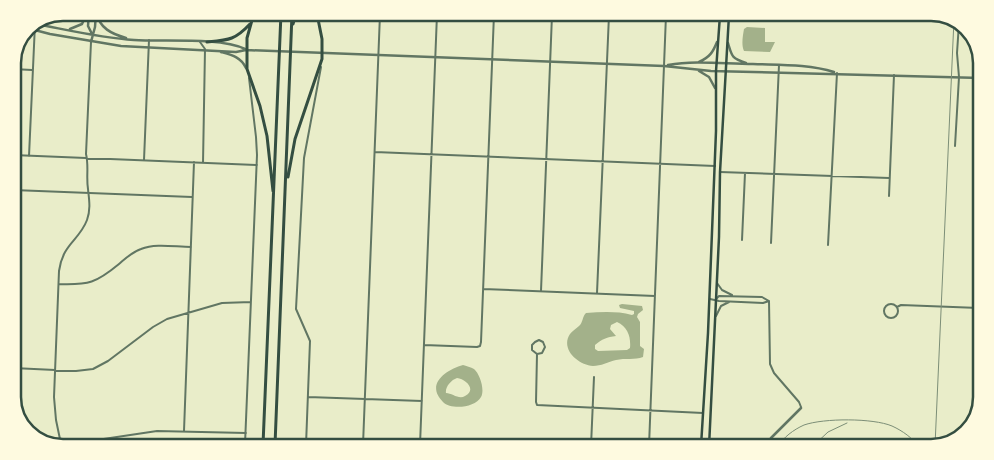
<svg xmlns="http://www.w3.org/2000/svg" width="994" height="460" viewBox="0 0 994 460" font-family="'Fira Sans',sans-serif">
	<rect width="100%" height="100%" fill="#e9edc9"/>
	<!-- water -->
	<path fill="#a3b18a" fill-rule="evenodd" d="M 747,27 L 765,28 L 765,42 L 775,42 L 770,52 L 744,51 C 741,45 743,35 744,29 Z
		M 622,304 L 642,306 L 643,310 L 638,314 L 637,317 L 640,322 L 640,346 L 644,349 L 643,357 C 635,360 625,358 616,360 C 608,362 601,366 593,366 C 578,365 560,349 570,334 C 572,331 576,329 579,326 C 583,323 582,317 586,313 C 602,312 617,311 632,315 L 634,314 L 634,311 L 620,308 L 619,305 ZM 617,322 C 628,327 631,337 630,348 L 627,350 L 598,351 L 595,349 L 595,345 C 602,339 607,337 616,336 L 610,329 L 611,325 Z
		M 463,365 C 466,366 471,367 474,369 C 480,374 485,390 481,397 C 475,408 451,410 443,402 C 425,384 446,370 463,365 ZM 457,378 C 466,379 477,390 465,396 C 459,400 452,393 446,393 C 445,387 451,380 457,378 Z"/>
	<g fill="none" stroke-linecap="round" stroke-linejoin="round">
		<!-- minor -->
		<path stroke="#617663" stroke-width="2" d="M 200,42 L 205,49 L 203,163
			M 13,69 L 32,70
			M 955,146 L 959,77 L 957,53 L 959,23
			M 375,152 L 715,166
			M 13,155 L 257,165
			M 29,156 L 35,24
			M 144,160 L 149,40
			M 720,172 L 889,178
			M 13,190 L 192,197
			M 889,196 L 894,75
			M 742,240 L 745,173
			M 771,243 L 779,65
			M 828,245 L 837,73
			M 717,283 L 722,290 L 732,295
			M 59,284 C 89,285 96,283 119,264 C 126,258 132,252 141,249 C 156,243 175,247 191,247
			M 483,289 L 655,296
			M 541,291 L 552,15
			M 597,293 L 609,15
			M 710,299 L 719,301 L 763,303 L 769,301
			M 716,299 L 719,296 L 762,297 L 769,301
			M 769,301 L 770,364 L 774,373 L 799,402 L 801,407
			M884 311a7 7 0 1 1 14 0a7 7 0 1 1-14 0Z
			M 897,307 L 901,305 L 979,308
			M 716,316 L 721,306 L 729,302
			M 424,345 L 477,347 L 480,346 L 481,342 L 494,14
			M 537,354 L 532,350 L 532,345 L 535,342 L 539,340 L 543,342 L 545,347 L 542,353 L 537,354 L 536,402 L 537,405 L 703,413
			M 13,368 L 76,371 L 93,369 L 108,361 L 153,327 L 167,319 L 222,303 L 251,302
			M 308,397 L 422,401
			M 184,431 L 194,162
			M 61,444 L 56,420 L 54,397 L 59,271 C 63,243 79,241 87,220 C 91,209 89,199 88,189 C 86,177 89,166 86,154 L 91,42
			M 70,444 L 157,431 L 246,433
			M 245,444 L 257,155 L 256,137 L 249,78
			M 306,445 L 310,341 L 296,309 L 304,158 L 321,67
			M 363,445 L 380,14
			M 420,445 L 437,14
			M 591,446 L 594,377
			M 649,446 L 666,15"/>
		<!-- tertiary -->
		<path stroke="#617663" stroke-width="2.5" d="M 89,13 L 88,26 L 92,34
			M 97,13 C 99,28 112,34 126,38
			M 36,24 C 68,30 101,38 134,40 C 163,42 220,37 245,49
			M 27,28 L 50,34 L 121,46 L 236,52 L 246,50 L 664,66 L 711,71 L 981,78
			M 70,29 L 82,24 L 87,13
			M 91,42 L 95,27 L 96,13
			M 728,43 C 732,56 731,58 746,63
			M 221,52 C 232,55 241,57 246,68
			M 699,62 C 710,57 713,52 717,42
			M 668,65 C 696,60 725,64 753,64 C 780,65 809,64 834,72
			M 699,71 L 709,77 L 715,88
			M 765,447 L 771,438 L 801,408"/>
		<!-- secondary -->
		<path stroke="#344e41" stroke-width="2.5" d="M 701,446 L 708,333 L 716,131 L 716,71 L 720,15
			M 709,447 L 719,237 L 720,172 L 729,15"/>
		<!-- motorway -->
		<path stroke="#344e41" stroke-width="3" d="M 254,13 L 247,38 L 247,69 L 260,106 L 267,136 L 273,191
			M 293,24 L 296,14
			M 207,42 C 229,40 235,40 250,24
			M 288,177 L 295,139 L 322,59 L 322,39 L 317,14
			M 263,445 L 281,13
			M 275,445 L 292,14"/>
		<!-- rail -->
		<path stroke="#7c8e77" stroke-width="1" d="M 935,446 L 954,19
			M 777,447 C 784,437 793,430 804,425 C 824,418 873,418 892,426 C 903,431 912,438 920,447
			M 812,447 L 828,432 L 847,423"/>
	</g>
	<!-- crop -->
	<path d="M0 0H994V460H0ZM63 21H931A42 42 0 0 1 973 63V397A42 42 0 0 1 931 439H63A42 42 0 0 1 21 397V63A42 42 0 0 1 63 21Z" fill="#fefae0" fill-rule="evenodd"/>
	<path fill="none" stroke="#344e41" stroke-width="2.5" d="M63 21H931A42 42 0 0 1 973 63V397A42 42 0 0 1 931 439H63A42 42 0 0 1 21 397V63A42 42 0 0 1 63 21Z"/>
</svg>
